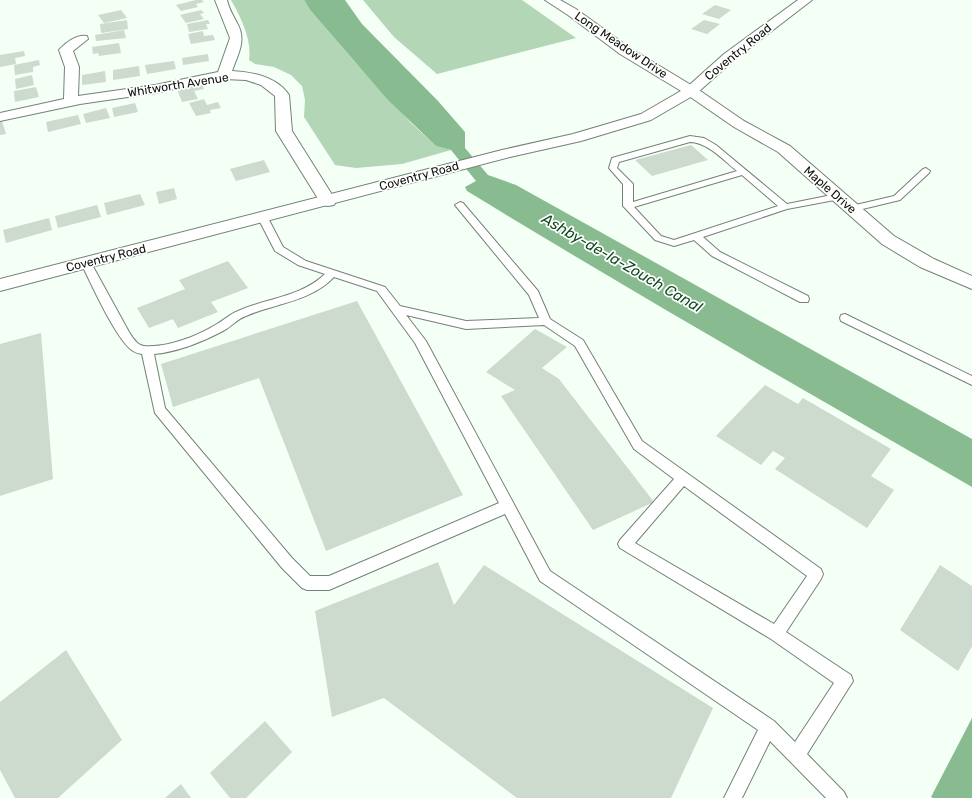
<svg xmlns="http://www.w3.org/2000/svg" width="972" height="798" viewBox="0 0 972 798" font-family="Rubik,sans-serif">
	<rect width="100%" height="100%" fill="#f4fff5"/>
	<!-- green -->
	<path fill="#b2d6b6" d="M 231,0 L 304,0 L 310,10 L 354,61 L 411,123 L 436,146 L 451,150 L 402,164 L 356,168 L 335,165 L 304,117 L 305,100 L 302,86 L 291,75 L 274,67 L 255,64 L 249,60 C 252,39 241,18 231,0 Z
		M 363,0 L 522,0 L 576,38 L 437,74 L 394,37 Z"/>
	<!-- water -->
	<path fill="#88bc90" d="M 304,0 L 345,0 L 362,24 L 438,101 L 465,132 L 465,148 L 488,175 L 516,185 L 972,439 L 972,487 C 803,390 634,293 467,191 L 465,187 L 476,181 L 451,150 L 436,146 L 388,100 L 310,10 Z
		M 972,718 L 972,798 L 933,798 L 931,797 Z"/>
	<!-- building -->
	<path fill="#cddace" d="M 196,0 L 202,0 L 204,2 L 196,4 L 198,7 L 181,11 L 176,5 Z
		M 715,5 L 731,10 L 719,19 L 702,14 Z
		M 121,10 L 127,18 L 104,23 L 98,15 Z
		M 201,10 L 204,13 L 200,14 L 204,19 L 186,23 L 180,15 Z
		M 127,20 L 128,29 L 101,33 L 100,24 Z
		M 208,20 L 210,24 L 206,24 L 208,29 L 189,32 L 187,24 Z
		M 704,20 L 720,24 L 707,34 L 691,29 Z
		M 124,30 L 126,38 L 96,41 L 95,35 Z
		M 203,31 L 204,36 L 213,35 L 215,40 L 191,44 L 188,34 Z
		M 119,43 L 121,53 L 99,56 L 98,53 L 93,54 L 92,47 Z
		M 24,51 L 25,56 L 15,58 L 16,64 L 0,67 L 0,55 Z
		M 208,54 L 209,61 L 183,65 L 182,58 Z
		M 39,60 L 40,65 L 33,67 L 33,72 L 15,75 L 14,65 Z
		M 174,61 L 176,69 L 147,74 L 145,65 Z
		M 139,66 L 140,76 L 113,80 L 113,70 Z
		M 105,71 L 106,82 L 82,85 L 82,75 Z
		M 32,75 L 34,85 L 16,89 L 15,79 Z
		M 202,84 L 204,89 L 194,91 L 198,99 L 182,102 L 177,89 Z
		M 36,87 L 39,97 L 15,102 L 14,91 Z
		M 204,99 L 207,105 L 218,102 L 221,108 L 210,110 L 211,113 L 196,116 L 189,103 Z
		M 135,103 L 138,112 L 114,117 L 112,108 Z
		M 106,108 L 110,118 L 86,123 L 83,114 Z
		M 78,115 L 81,124 L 48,132 L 46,122 Z
		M 0,121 L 2,121 L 6,134 L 0,135 Z
		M 691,145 L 708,160 L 652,176 L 635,160 Z
		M 264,160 L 270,172 L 236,181 L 230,169 Z
		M 174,188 L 177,199 L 159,204 L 156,192 Z
		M 140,194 L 145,205 L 107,215 L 104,203 Z
		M 97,205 L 101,217 L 58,228 L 55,216 Z
		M 49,218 L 52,230 L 6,243 L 3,230 Z
		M 228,261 L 248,288 L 211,302 L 218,312 L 178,328 L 173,319 L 149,328 L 137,308 L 185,289 L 179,280 Z
		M 357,301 L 463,495 L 326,551 L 259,378 L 173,407 L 161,364 Z
		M 535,329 L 567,347 L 542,368 L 559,379 L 654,502 L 593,530 L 501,396 L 515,390 L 486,372 Z
		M 41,333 L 53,479 L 0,496 L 0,344 Z
		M 765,385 L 798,404 L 803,398 L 891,449 L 871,476 L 894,490 L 867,528 L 775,469 L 785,458 L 773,451 L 761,465 L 716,436 Z
		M 438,562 L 454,605 L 484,565 L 713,708 L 671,798 L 517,798 L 384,698 L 332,717 L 315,611 Z
		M 940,565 L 972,586 L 972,646 L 958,671 L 900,630 Z
		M 66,650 L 122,740 L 58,798 L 15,798 L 0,770 L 0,702 Z
		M 265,721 L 292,752 L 246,798 L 230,798 L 210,773 Z
		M 181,784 L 191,798 L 165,798 Z"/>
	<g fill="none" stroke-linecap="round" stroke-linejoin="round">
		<defs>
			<path id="service" d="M 690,136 L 704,138 L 716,145 L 787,204 L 837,194 L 840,195 L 842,197 L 840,199 L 787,209 L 703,237 L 720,252 L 808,296 L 809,299 L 808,302 L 800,302 L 712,256 L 694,240 L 674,246 L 655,240 L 625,208 L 623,206 L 623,184 L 609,168 L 612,158 ZM 690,142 C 709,143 723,160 737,171 L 633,202 L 633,184 L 617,168 L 619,162 ZM 742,175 L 778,206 L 674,240 L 661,236 L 634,207 Z
				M 926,168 L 930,171 L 929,173 L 900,200 L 850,212 L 845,209 L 847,207 L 894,196 L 923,169 Z
				M 460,202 L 463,203 L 538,291 L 550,319 L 583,340 L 642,441 L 821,569 L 823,574 L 821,579 L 786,632 L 851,675 L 853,681 L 807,754 L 844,792 L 847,798 L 826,798 L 770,741 L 742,798 L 724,798 L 758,730 L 540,581 L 505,514 L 329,590 L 307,590 L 302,588 L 282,568 L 155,413 L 142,354 C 139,353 136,353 133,351 C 116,340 91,283 81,263 L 82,261 L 90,261 L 129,332 C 132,337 138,346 144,346 C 168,348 197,336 217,324 C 224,320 230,314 238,311 C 267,298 301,297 325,274 L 298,265 L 275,251 L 258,218 L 263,215 L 268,218 L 283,247 L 306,261 L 385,287 L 400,306 L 466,321 L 539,318 L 529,295 L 455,205 ZM 334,277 L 377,291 L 415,343 L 499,503 L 329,576 L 310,576 L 292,558 L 165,408 L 154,354 C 177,352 202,342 223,331 C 231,327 237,319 246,316 C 276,303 310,302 334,277 ZM 406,315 L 466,329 L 544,325 L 575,346 L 634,449 L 674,479 L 620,540 L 618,544 L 620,548 L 771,639 L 834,683 L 795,742 L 774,721 L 550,571 L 426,341 ZM 684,486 L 807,576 L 774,624 L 635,543 Z
				M 845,314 L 972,376 L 972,385 L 841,321 L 840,318 L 841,315 Z"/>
			<path id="minor" d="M 215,0 L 227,0 C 229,9 233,15 237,23 C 247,40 238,54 232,71 C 253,72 277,77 289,95 L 292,131 L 336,201 L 334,205 L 328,206 L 322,205 L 276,131 L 275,96 L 261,85 L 246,80 L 224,79 L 155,93 L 80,104 L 0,121 L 0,113 L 64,99 L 65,67 L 59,50 C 65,43 77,34 87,36 L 88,39 L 73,51 L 79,67 L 78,96 L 155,85 L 218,72 L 230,38 Z
				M 545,0 L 560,0 L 576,9 L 630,48 L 696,88 L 744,121 L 790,146 L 894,236 L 934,259 L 972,276 L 972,289 L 920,267 L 882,244 L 778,152 L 734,127 L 686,94 L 620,54 L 568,15 Z"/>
			<path id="secondary" d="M 798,0 L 812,0 L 734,60 L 696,94 L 651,120 L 581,141 L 510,157 L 0,291 L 0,279 L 502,150 L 573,134 L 641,114 L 686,88 L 724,54 Z"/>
		</defs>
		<!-- service casing -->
		<use href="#service" stroke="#758177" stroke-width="2"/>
		<!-- minor casing -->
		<use href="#minor" stroke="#758177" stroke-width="2"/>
		<!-- secondary casing -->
		<use href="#secondary" stroke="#758177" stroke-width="2"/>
		<!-- service -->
		<use href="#service" fill="#fff" fill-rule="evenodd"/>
		<!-- minor -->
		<use href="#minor" fill="#fff" fill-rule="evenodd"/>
		<!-- secondary -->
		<use href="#secondary" fill="#fff" fill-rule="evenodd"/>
	</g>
	<g text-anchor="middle" stroke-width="3.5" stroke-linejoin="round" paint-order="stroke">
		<!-- far-street labels -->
		<g font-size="12" fill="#0c100c" stroke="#fff">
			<text transform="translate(621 45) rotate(34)" y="4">Long Meadow Drive</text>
			<text transform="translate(738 52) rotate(-39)" y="4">Coventry Road</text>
			<text transform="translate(178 85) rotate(-9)" y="4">Whitworth Avenue</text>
			<text transform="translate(419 176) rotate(-15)" y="4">Coventry Road</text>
			<text transform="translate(830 190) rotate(41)" y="4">Maple Drive</text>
			<text transform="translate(106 258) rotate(-14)" y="4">Coventry Road</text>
		</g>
		<!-- water labels -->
		<g font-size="15" font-style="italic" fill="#124b21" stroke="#fff">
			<text transform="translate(622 263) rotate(30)" y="5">Ashby-de-la-Zouch Canal</text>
		</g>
	</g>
</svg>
